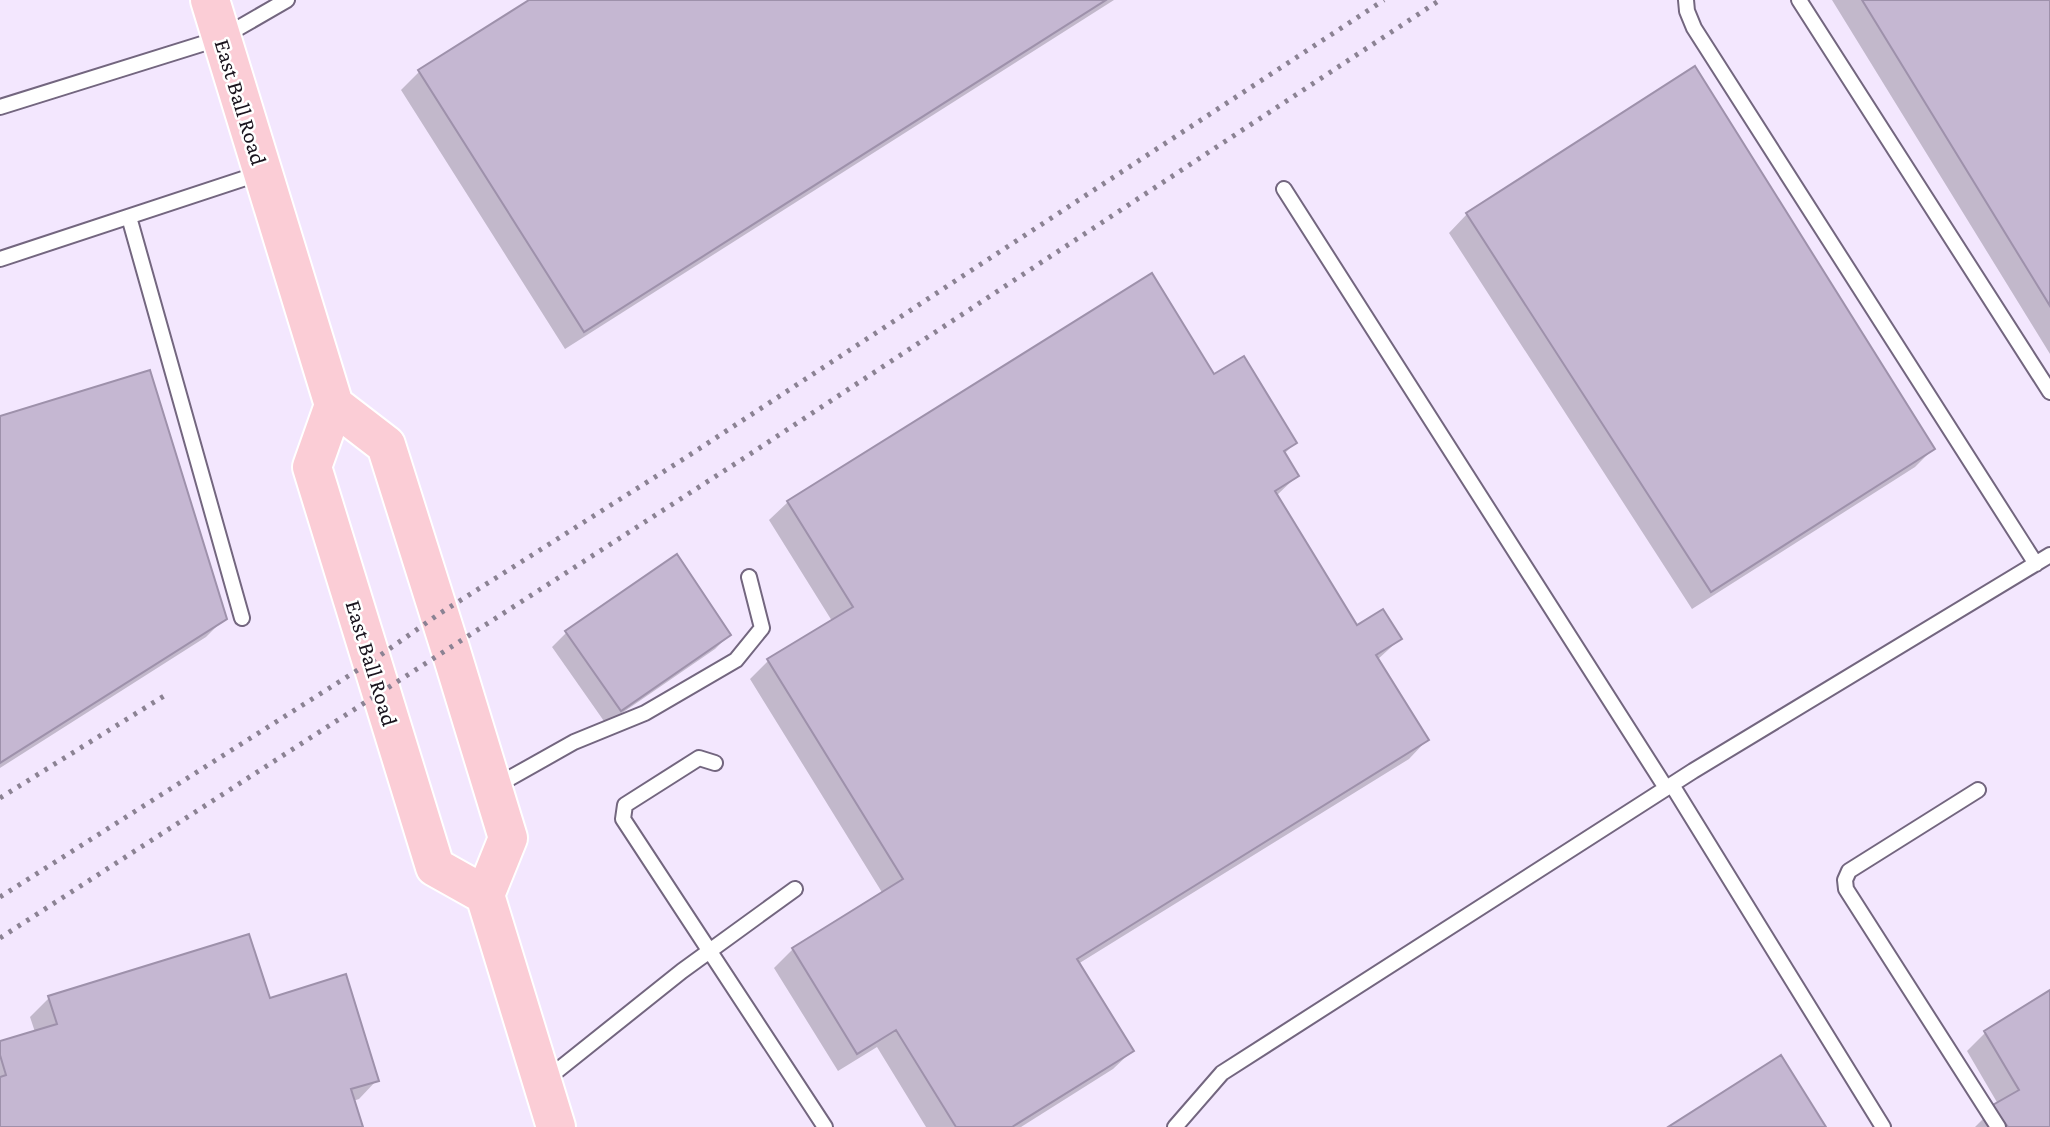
<svg xmlns="http://www.w3.org/2000/svg" width="2050" height="1127" viewBox="0 0 2050 1127" font-family="'Crimson Pro',serif">
	<rect width="100%" height="100%" fill="#f3e7fe"/>
	<!-- shadow -->
	<path fill="#0003" d="M 532,0 L 1114,0 L 565,349 L 401,90 L 419,72 Z
		M 1832,0 L 2050,0 L 2050,354 Z
		M 1467,214 L 1933,449 L 1915,467 L 1692,609 L 1449,233 Z
		M 1214,376 L 1295,443 L 1284,454 L 1297,476 L 1276,496 L 1357,627 L 1400,639 L 1377,660 L 1427,740 L 1409,759 L 1078,964 L 1132,1051 L 1113,1069 L 1021,1127 L 926,1127 L 877,1047 L 838,1071 L 774,968 L 793,949 L 883,894 L 750,679 L 768,661 L 832,621 L 769,520 L 788,502 Z
		M 0,418 L 225,618 L 206,637 L 0,768 Z
		M 567,632 L 729,635 L 715,649 L 606,724 L 552,647 Z
		M 2050,992 L 2050,1127 L 1975,1127 L 1998,1104 L 1967,1051 L 1985,1033 Z
		M 49,998 L 268,1000 L 377,1080 L 359,1099 L 353,1101 L 361,1127 L 0,1127 L 0,1043 L 35,1032 L 30,1017 Z"/>
	<!-- building -->
	<path fill="#c5b7d2" stroke="#9e91ab" stroke-width="2" d="M 529,0 L 1106,0 L 584,332 L 418,70 Z
		M 1862,0 L 2050,0 L 2050,306 Z
		M 1695,66 L 1935,449 L 1711,592 L 1466,213 Z
		M 1152,273 L 1214,374 L 1244,356 L 1297,443 L 1284,451 L 1299,476 L 1275,491 L 1357,625 L 1383,609 L 1402,639 L 1376,655 L 1429,740 L 1077,959 L 1134,1051 L 1012,1127 L 956,1127 L 896,1030 L 857,1054 L 792,948 L 903,879 L 767,659 L 853,607 L 787,501 Z
		M 150,370 L 227,619 L 0,763 L 0,416 Z
		M 677,554 L 731,635 L 621,711 L 565,631 Z
		M 249,934 L 270,998 L 346,974 L 379,1081 L 351,1089 L 363,1127 L 0,1127 L 0,1077 L 6,1075 L 0,1055 L 0,1041 L 57,1024 L 48,996 Z
		M 2050,990 L 2050,1127 L 2008,1127 L 1991,1106 L 2019,1090 L 1984,1031 Z
		M 1781,1055 L 1826,1127 L 1668,1127 Z"/>
	<g fill="none" stroke-linecap="round" stroke-linejoin="round">
		<defs>
			<path id="service" d="M 1686,0 L 1687,11 L 1694,28 L 2036,564
				M 1799,0 L 2050,392
				M 0,107 L 221,38 L 287,0
				M 1284,189 L 1666,788
				M 129,217 L 242,618
				M 0,259 L 261,173
				M 715,763 L 699,758 L 625,805 L 623,819 L 825,1127
				M 1672,785 L 1883,1127
				M 494,787 L 574,742 L 645,713 L 736,660 L 762,628 L 749,577
				M 1978,790 L 1849,871 L 1845,880 L 1846,889 L 1998,1127
				M 543,1082 L 682,971 L 795,889
				M 1175,1127 L 1222,1073 L 1693,771 L 2050,555"/>
			<path id="primary" d="M 210,0 L 334,405 L 386,445 L 450,648 L 508,838 L 485,895 L 556,1127
				M 334,405 L 312,467 L 435,867 L 485,895"/>
		</defs>
		<!-- service casing -->
		<use href="#service" stroke="#73667f" stroke-width="18"/>
		<!-- primary casing -->
		<use href="#primary" stroke="#fff" stroke-width="42"/>
		<!-- service -->
		<use href="#service" stroke="#fff" stroke-width="14"/>
		<!-- primary -->
		<use href="#primary" stroke="#fbcdd6" stroke-width="38"/>
		<!-- rail -->
		<path stroke="#8b8293" stroke-width="5" stroke-dasharray="3.5 7" stroke-linecap="butt" d="M 0,798 L 164,696
			M 0,897 L 372,661 L 439,614 L 685,458 L 1384,0
			M 0,938 L 744,458 L 1440,0"/>
	</g>
	<g text-anchor="middle" stroke-width="5" stroke-linejoin="round" paint-order="stroke">
		<!-- street labels -->
		<g font-size="23" fill="#1a141e" stroke="#fff">
			<text transform="translate(241 102) rotate(73)" y="8">East Ball Road</text>
			<text transform="translate(372 663) rotate(73)" y="8">East Ball Road</text>
		</g>
	</g>
</svg>
